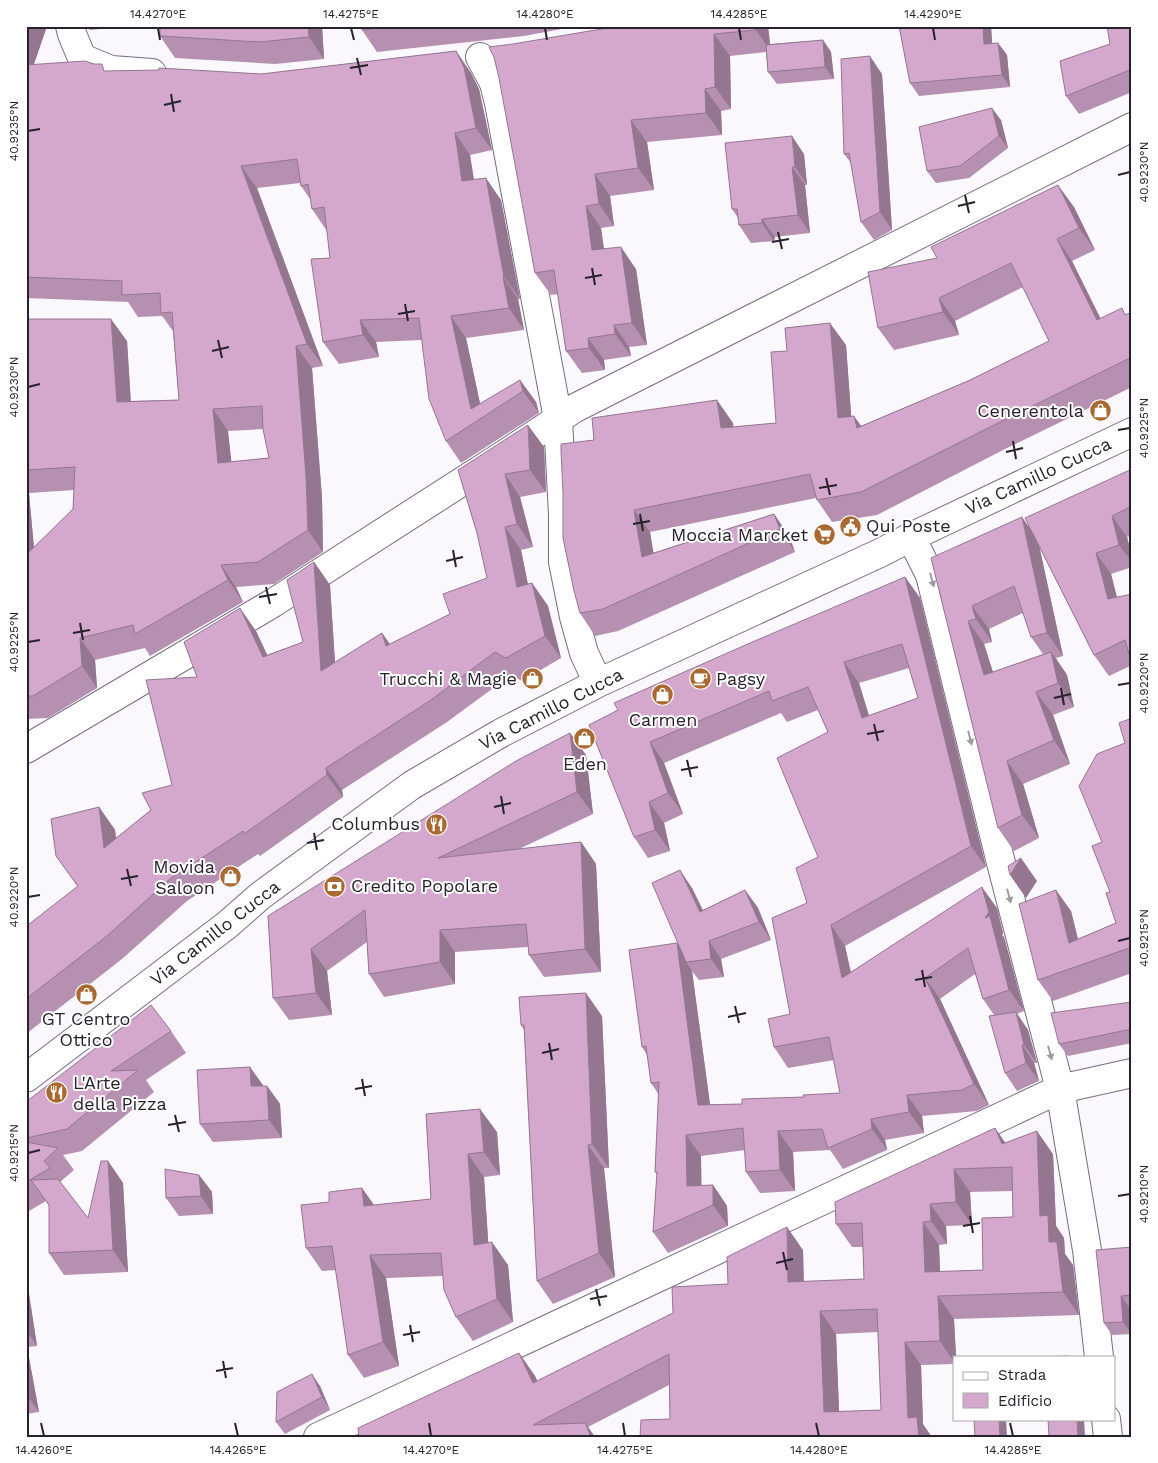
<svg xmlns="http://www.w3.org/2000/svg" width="1158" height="1463" viewBox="0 0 1158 1463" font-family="'Work Sans',sans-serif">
	<rect width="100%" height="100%" fill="#faf8fd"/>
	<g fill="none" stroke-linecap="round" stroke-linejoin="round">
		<defs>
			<path id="minor" d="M 70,26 L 72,34 L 82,58 L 111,70 L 152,73
				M 480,57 L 494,83 L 499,103 L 558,419 L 563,515 L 563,562 L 574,617 L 584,653 L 598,683
				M 911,537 L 930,575 L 1000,859 L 1060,1089 L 1087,1250 L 1099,1357
				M 26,749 L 273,603 L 508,452 L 575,408 L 1132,127
				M 26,1078 L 227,925 L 260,896 L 412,785 L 501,733 L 598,683 L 880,553 L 911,537 L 1132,432
				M 1106,1419 L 1108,1437
				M 318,1437 L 1060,1089 L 1132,1073"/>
		</defs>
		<!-- minor casing -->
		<use href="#minor" stroke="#786c82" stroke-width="30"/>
		<!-- minor -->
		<use href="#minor" stroke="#fff" stroke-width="28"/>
	</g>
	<!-- wall -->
	<path fill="#b690b0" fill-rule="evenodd" d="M 26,26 L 47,26 L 34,64 L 107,71 L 261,74 L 456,51 L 471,73 L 479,89 L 492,150 L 470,155 L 474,179 L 501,200 L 520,299 L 518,299 L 524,330 L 466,338 L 480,404 L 520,380 L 536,402 L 539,413 L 461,463 L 446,441 L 422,340 L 376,342 L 379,357 L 339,364 L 323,342 L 330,258 L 327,231 L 312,209 L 310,199 L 301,186 L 300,183 L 257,188 L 323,366 L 312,368 L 322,498 L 323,552 L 274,584 L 236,587 L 243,602 L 150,656 L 145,648 L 95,660 L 97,688 L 48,718 L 26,719 L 26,319 L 127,341 L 131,401 L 179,400 L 173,331 L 162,316 L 138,317 L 128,302 L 26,298 ZM 263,429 L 269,458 L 231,462 L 228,431 ZM 74,490 L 73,509 L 34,548 L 29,493 Z
		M 87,26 L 132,26 L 90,30 Z
		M 322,26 L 324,59 L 275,64 L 175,58 L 160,36 Z
		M 361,26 L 578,26 L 524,36 L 377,52 L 362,30 Z
		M 768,26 L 770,44 L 823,40 L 831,52 L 834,79 L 777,84 L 768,72 L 766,52 L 730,56 L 731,109 L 721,111 L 722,135 L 647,142 L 654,190 L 610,196 L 614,226 L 601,228 L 604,249 L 636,269 L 647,345 L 629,347 L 631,356 L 604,360 L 605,370 L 582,373 L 566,351 L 558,294 L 551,295 L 535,273 L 513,44 Z
		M 899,26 L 991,26 L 992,44 L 998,43 L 1007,55 L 1010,87 L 919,96 L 910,83 Z
		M 1132,26 L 1132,92 L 1079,114 L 1066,96 L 1110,44 Z
		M 882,74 L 892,230 L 874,240 L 861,222 L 851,163 L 844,154 Z
		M 1001,120 L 1008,148 L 969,178 L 936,183 L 927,171 Z
		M 804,154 L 807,185 L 805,185 L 810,233 L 775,237 L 774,241 L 751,243 L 739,225 L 738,218 L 732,209 Z
		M 1074,207 L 1095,250 L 1072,261 L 1101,319 L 1126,315 L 1132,312 L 1132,387 L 1005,449 L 877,515 L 832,522 L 817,500 L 816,498 L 650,532 L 653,553 L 774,514 L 789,536 L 795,552 L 618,631 L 595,636 L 580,613 L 563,538 L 733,423 L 733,427 L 776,423 L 846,345 L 851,416 L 861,426 L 968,381 L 1049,341 L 1023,287 L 955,321 L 959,335 L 894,350 L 878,328 L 937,258 Z
		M 544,447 L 546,492 L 520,497 L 533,547 L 521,550 L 528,584 L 532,583 L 548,606 L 561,658 L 522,681 L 511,675 L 447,722 L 342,790 L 343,797 L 260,856 L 258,854 L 187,901 L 122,959 L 26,1034 L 26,920 L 29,924 L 78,887 L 56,856 L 99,807 L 115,830 L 116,838 L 151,810 L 172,785 L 197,677 L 256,631 L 267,655 L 303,642 L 314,562 L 330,585 L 335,663 L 382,633 L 390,644 L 450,614 L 487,578 L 477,533 L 458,470 Z
		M 1132,469 L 1132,535 L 1127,537 L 1132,557 L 1132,567 L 1111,574 L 1132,665 L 1109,676 L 1094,655 L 1039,546 L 1063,656 L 1056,658 L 1067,675 L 1074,707 L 1053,715 L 1070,764 L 1023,784 L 1039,838 L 1014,851 L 998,828 L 931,558 L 1032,532 ZM 1023,613 L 1031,637 L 1043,654 L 993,672 L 984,644 L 992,642 L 989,629 Z
		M 905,577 L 920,598 L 986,867 L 845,946 L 851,972 L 997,908 L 1003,933 L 1002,935 L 1004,937 L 1024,1011 L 1017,1014 L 1028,1030 L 1037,1063 L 1034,1063 L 1039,1081 L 1017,1091 L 1005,1073 L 994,1015 L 983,999 L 975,974 L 940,999 L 989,1105 L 977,1111 L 922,1116 L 924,1133 L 885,1140 L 887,1150 L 843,1169 L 830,1150 L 793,1152 L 795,1191 L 760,1193 L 746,1172 L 745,1150 L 701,1156 L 701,1186 L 713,1185 L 727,1206 L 728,1226 L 668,1253 L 653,1232 L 657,1174 L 655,1172 L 659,1095 L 651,1083 L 647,1055 L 642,1047 L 677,943 L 680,949 L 692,888 L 703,910 L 745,890 L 758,908 L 771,940 L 721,959 L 724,977 L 699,980 L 692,971 L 710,1105 L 742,1104 L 840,1093 L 834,1060 L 788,1068 L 774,1047 L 790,1014 L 807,903 L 818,857 L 828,732 L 818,710 L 787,722 L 781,713 L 664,763 L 683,814 L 664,823 L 670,851 L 648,858 L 634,837 L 589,725 ZM 909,668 L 918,698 L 869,716 L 859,683 Z
		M 1132,718 L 1132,973 L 1053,1001 L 1038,980 L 1071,911 L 1078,939 L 1116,923 L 1102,842 L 1125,743 Z
		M 570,733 L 586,755 L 593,814 L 519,849 L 581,842 L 596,864 L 601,972 L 544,977 L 529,955 L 528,947 L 455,952 L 455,984 L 384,997 L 369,974 L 367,942 L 327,971 L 332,1015 L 289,1020 L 273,998 L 268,916 Z
		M 1132,1002 L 1132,1043 L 1068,1056 L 1059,1044 Z
		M 602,1016 L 609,1168 L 604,1168 L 615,1277 L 553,1304 L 537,1281 L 524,1030 L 521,1025 Z
		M 171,1031 L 186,1053 L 146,1080 L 154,1092 L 82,1151 L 63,1155 L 74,1170 L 60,1182 L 88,1218 L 108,1161 L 123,1183 L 128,1272 L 64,1275 L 49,1253 L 49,1206 L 46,1201 L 29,1211 L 26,1208 L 26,1102 Z
		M 263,1085 L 263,1086 L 267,1086 L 280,1104 L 282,1138 L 213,1142 L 200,1124 Z
		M 426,1114 L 497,1132 L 500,1175 L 484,1177 L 488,1243 L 508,1265 L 513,1322 L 473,1341 L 456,1317 L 443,1276 L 386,1278 L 399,1366 L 364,1378 L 348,1355 L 336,1270 L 322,1271 L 306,1248 L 329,1202 L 362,1188 L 374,1205 L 431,1199 Z
		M 995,1128 L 1005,1143 L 1053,1154 L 1056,1226 L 1064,1238 L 1065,1254 L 1073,1265 L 1079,1315 L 954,1319 L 956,1357 L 954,1357 L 954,1364 L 921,1365 L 923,1424 L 670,1419 L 669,1385 L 588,1427 L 595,1437 L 359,1437 L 519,1353 L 535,1376 L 537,1381 L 673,1313 L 728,1284 L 803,1250 L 804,1282 L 864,1279 L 863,1247 L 852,1247 L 836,1224 ZM 1013,1191 L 1013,1217 L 983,1270 L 940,1272 L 939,1245 L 947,1244 L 946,1226 L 972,1225 L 970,1192 ZM 878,1332 L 881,1410 L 839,1412 L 836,1334 Z
		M 199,1175 L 212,1192 L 213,1214 L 179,1216 L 166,1198 Z
		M 1132,1247 L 1132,1308 L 1130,1308 L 1132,1334 L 1112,1335 L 1104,1323 Z
		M 26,1290 L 29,1294 L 37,1346 L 27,1347 L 39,1412 L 26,1414 Z
		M 320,1386 L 330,1410 L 285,1434 L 276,1422 Z"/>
	<!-- shaded-wall -->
	<path fill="#947690" d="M 26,26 L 47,26 L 26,87 Z
		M 308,26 L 322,26 L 324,59 L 309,37 Z
		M 755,26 L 768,26 L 771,52 L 756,30 Z
		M 983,26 L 991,26 L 993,57 L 984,44 Z
		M 714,34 L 730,56 L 731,109 L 715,87 Z
		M 823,40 L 831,52 L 834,79 L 825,67 Z
		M 998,43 L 1007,55 L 1010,87 L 1002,75 Z
		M 456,51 L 471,73 L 479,89 L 492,150 L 476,128 Z
		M 870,56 L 882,74 L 892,230 L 880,212 Z
		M 705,89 L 721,111 L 722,135 L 706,113 Z
		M 992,108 L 1001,120 L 1008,148 L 999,136 Z
		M 631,120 L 647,142 L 654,190 L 638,168 Z
		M 455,133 L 470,155 L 477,203 L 462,181 Z
		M 792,136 L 804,154 L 807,185 L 795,167 Z
		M 241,166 L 257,188 L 323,366 L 307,344 Z
		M 792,167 L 805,185 L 810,233 L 798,215 Z
		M 595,174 L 610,196 L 614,226 L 599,204 Z
		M 486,178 L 501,200 L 520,299 L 504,277 Z
		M 1058,185 L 1074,207 L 1095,250 L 1079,228 Z
		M 586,206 L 601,228 L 607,272 L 592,250 Z
		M 762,219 L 775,237 L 774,241 L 762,223 Z
		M 1057,239 L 1072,261 L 1112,343 L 1097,320 Z
		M 621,247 L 636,269 L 647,345 L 632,323 Z
		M 503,277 L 518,299 L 524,330 L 509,308 Z
		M 939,298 L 955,321 L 959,335 L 943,312 Z
		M 451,316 L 466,338 L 483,417 L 471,409 Z
		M 111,319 L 127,341 L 132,424 L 117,402 Z
		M 360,320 L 376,342 L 379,357 L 363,335 Z
		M 830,323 L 846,345 L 853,440 L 838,418 Z
		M 614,325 L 629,347 L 631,356 L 615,334 Z
		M 588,338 L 604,360 L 605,370 L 589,348 Z
		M 296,346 L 312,368 L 322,498 L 323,552 L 308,530 Z
		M 520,380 L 536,402 L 539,413 L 523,391 Z
		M 717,400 L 733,423 L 737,450 L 721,428 Z
		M 213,409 L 228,431 L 234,485 L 218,463 Z
		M 854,416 L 870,438 L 857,428 Z
		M 528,425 L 544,447 L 546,492 L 530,470 Z
		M 505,474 L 520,497 L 533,547 L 517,524 Z
		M 26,489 L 29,493 L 37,582 L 26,567 Z
		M 634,510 L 650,532 L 658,579 L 642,557 Z
		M 774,514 L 789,536 L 795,552 L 780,529 Z
		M 1112,516 L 1127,537 L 1132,557 L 1132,562 L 1119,545 Z
		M 1022,517 L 1038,540 L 1063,656 L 1047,633 Z
		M 505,527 L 521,550 L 533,610 L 517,587 Z
		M 1096,553 L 1111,574 L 1123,620 L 1108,599 Z
		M 314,562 L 330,585 L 337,694 L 321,671 Z
		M 221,565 L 236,587 L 243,602 L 228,580 Z
		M 905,577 L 920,598 L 986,867 L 971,846 Z
		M 532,583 L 548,606 L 561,658 L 545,636 Z
		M 972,606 L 989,629 L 992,642 L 976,619 Z
		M 240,608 L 256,631 L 279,680 L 263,657 Z
		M 968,621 L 984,644 L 1001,698 L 984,675 Z
		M 382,633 L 398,656 L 386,646 Z
		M 80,638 L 95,660 L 97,688 L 82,666 Z
		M 1051,652 L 1067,675 L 1074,707 L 1058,683 Z
		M 844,662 L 859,683 L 876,739 L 862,718 Z
		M 1036,692 L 1053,715 L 1070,764 L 1054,740 Z
		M 570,733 L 586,755 L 593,814 L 577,792 Z
		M 650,742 L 664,763 L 683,814 L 668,793 Z
		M 1007,761 L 1023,784 L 1039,838 L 1022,815 Z
		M 326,768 L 342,790 L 343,797 L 327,775 Z
		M 649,802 L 664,823 L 670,851 L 655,830 Z
		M 99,807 L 115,830 L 120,870 L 104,848 Z
		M 581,842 L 596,864 L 601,972 L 585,949 Z
		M 1021,858 L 1037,881 L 1026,898 L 1010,875 Z
		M 680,870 L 692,888 L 712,930 L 700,912 Z
		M 982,887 L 997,908 L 1003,933 L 1002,935 L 1004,937 L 1024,1011 L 1009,990 L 985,918 Z
		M 745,890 L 758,908 L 771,940 L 759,922 Z
		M 1056,890 L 1071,911 L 1084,964 L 1069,943 Z
		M 831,925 L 845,946 L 856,999 L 842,978 Z
		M 440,930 L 455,952 L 455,984 L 440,962 Z
		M 709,941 L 721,959 L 724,977 L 711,959 Z
		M 677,943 L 689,961 L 686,962 L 692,971 L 713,1126 L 698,1105 Z
		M 311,949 L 327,971 L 332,1015 L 316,993 Z
		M 925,978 L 940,999 L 989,1105 L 974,1084 Z
		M 586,993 L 602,1016 L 609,1168 L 592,1144 Z
		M 1016,1012 L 1028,1030 L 1037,1063 L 1024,1045 Z
		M 1022,1045 L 1034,1063 L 1039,1081 L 1026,1063 Z
		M 250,1067 L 263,1085 L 264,1104 L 251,1086 Z
		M 267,1086 L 280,1104 L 282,1138 L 269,1120 Z
		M 907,1095 L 922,1116 L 924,1133 L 909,1112 Z
		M 480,1109 L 497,1132 L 500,1175 L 484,1152 Z
		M 871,1119 L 885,1140 L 887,1150 L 872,1129 Z
		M 995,1128 L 1011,1151 L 1002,1144 Z
		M 778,1131 L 793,1152 L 795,1191 L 780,1170 Z
		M 1037,1131 L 1053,1154 L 1056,1226 L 1064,1238 L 1065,1254 L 1073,1265 L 1079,1315 L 1063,1292 L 1040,1216 Z
		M 686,1135 L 701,1156 L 702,1207 L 687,1186 Z
		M 588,1145 L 604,1168 L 615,1277 L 599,1253 Z
		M 468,1154 L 484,1177 L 490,1268 L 474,1245 Z
		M 108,1161 L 123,1183 L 128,1272 L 113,1250 Z
		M 954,1169 L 970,1192 L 972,1225 L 956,1202 Z
		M 199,1175 L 212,1192 L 213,1214 L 201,1196 Z
		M 713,1185 L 727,1206 L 728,1226 L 713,1205 Z
		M 362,1188 L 378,1211 L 364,1206 Z
		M 930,1204 L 946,1226 L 947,1244 L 931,1221 Z
		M 923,1222 L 939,1245 L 941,1295 L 925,1272 Z
		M 787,1227 L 803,1250 L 804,1305 L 788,1282 Z
		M 492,1242 L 508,1265 L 513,1322 L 497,1299 Z
		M 370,1255 L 386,1278 L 399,1366 L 383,1342 Z
		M 26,1290 L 29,1294 L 37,1346 L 26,1330 Z
		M 938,1296 L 954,1319 L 956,1357 L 954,1357 L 954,1362 L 940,1341 Z
		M 1121,1296 L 1130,1308 L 1132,1334 L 1123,1322 Z
		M 820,1311 L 836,1334 L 840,1435 L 824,1412 Z
		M 905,1342 L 921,1365 L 923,1424 L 932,1437 L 919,1437 L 908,1418 Z
		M 26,1346 L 27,1347 L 39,1412 L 26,1394 Z
		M 519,1353 L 535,1376 L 549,1406 L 533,1383 Z
		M 312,1374 L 320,1386 L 330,1410 L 322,1397 Z
		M 999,1419 L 1006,1419 L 1007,1437 L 1000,1437 Z
		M 1077,1419 L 1084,1419 L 1085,1437 L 1078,1437 Z
		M 585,1423 L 595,1437 L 591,1437 Z"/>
	<!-- building -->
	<path fill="#d4a8cd" stroke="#947690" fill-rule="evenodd" d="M 160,26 L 308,26 L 309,37 L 259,42 L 160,36 Z
		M 361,26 L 398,26 L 362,30 Z
		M 619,26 L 755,26 L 756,30 L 714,34 L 715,87 L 705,89 L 706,113 L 631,120 L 638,168 L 595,174 L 599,204 L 586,206 L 592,250 L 621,247 L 632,323 L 614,325 L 615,334 L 588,338 L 589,348 L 566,351 L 554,270 L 535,273 L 499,78 L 494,57 L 489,47 L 513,44 Z
		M 899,26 L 983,26 L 984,44 L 998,43 L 1002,75 L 910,83 Z
		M 1107,26 L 1132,26 L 1132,69 L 1066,96 L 1060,61 L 1110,44 Z
		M 823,40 L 825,67 L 768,72 L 766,45 Z
		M 456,51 L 464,67 L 476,128 L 455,133 L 462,181 L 486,178 L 504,277 L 503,277 L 509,308 L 451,316 L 471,409 L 520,380 L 523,391 L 446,441 L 429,399 L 419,318 L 360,320 L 363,335 L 323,342 L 311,259 L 330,258 L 324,207 L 312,209 L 308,184 L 301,186 L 297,159 L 241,166 L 307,344 L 296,346 L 306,476 L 308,530 L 258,562 L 221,565 L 228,580 L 135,634 L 133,625 L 80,638 L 82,666 L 33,696 L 26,696 L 26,555 L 73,509 L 75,467 L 26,470 L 26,319 L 111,319 L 117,402 L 179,400 L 172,312 L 161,313 L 160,293 L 122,295 L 122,281 L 26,277 L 26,65 L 85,61 L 94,64 L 102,64 L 104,71 L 159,70 L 159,68 L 261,74 ZM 262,406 L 263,429 L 269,458 L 218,463 L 213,409 Z
		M 870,56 L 880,212 L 861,222 L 849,153 L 844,154 L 841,59 Z
		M 992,108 L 999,136 L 960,166 L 927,171 L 919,127 Z
		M 792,136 L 795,167 L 792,167 L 798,215 L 762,219 L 762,223 L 739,225 L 737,209 L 732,209 L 725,143 Z
		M 1058,185 L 1079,228 L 1057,239 L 1097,320 L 1122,308 L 1125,315 L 1132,312 L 1132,357 L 990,427 L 861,492 L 817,500 L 810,474 L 634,510 L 642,557 L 774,514 L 780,529 L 603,609 L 580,613 L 574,591 L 563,538 L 563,493 L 561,452 L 561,444 L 594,440 L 592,418 L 717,400 L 721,428 L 776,423 L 771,352 L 787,351 L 785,328 L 830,323 L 838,418 L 854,416 L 857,428 L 968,381 L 1049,341 L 1011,263 L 939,298 L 943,312 L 878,328 L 868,272 L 937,258 L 931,247 Z
		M 528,425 L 530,470 L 505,474 L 517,524 L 505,527 L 517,587 L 532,583 L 545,636 L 506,658 L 495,652 L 431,700 L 326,768 L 327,775 L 244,834 L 243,831 L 171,878 L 107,936 L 26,999 L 26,922 L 28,925 L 78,886 L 56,856 L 51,819 L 99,807 L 104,848 L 151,810 L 142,793 L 172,785 L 146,680 L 197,677 L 184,642 L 240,608 L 263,657 L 303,642 L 287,580 L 314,562 L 321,671 L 382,633 L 386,646 L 450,614 L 443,594 L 487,578 L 477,533 L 458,470 Z
		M 1132,469 L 1132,506 L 1112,516 L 1119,545 L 1096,553 L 1108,599 L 1132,594 L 1132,664 L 1125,640 L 1094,655 L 1025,518 Z
		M 1022,517 L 1047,633 L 1031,637 L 1014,586 L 972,606 L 976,619 L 968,621 L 984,675 L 1051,652 L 1058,683 L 1036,692 L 1054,740 L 1007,761 L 1022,815 L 998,828 L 931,558 Z
		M 905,577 L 971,846 L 831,925 L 842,978 L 982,887 L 989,912 L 985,918 L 990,916 L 1009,990 L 983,999 L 968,948 L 925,978 L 974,1084 L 962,1090 L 907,1095 L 909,1112 L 871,1119 L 872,1129 L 828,1148 L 822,1129 L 778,1131 L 780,1170 L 746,1172 L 743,1128 L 686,1135 L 687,1186 L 713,1185 L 713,1205 L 653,1232 L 657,1172 L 655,1172 L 659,1082 L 651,1083 L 646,1046 L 642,1047 L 629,950 L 677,943 L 698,1105 L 742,1104 L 742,1099 L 804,1097 L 803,1095 L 840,1093 L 829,1037 L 774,1047 L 768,1019 L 790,1014 L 772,918 L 807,903 L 796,868 L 818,857 L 777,758 L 828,732 L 808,687 L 772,701 L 769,691 L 650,742 L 668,793 L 649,802 L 655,830 L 634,837 L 589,725 L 618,710 L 614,703 L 750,643 ZM 902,644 L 918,698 L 862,718 L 844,662 Z
		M 1132,718 L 1132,947 L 1038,980 L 1019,904 L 1056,890 L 1069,943 L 1116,923 L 1106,893 L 1110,892 L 1092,846 L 1102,842 L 1079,786 L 1097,754 L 1125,743 L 1119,723 Z
		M 570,733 L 577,792 L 438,858 L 581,842 L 585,949 L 529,955 L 526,924 L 440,930 L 440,962 L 369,974 L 365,910 L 311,949 L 316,993 L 273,998 L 268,916 L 516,761 Z
		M 1021,858 L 1010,875 L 1008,866 Z
		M 680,870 L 700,912 L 745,890 L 759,922 L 709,941 L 711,959 L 686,962 L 652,883 Z
		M 586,993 L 592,1144 L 588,1145 L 599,1253 L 537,1281 L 524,1025 L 521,1025 L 519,997 Z
		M 1132,1002 L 1132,1029 L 1059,1044 L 1051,1013 Z
		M 151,1005 L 171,1031 L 111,1071 L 138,1070 L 67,1129 L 26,1138 L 26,1102 Z
		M 1016,1012 L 1024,1045 L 1022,1045 L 1026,1063 L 1005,1073 L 989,1016 Z
		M 250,1067 L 251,1086 L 267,1086 L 269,1120 L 200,1124 L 197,1070 Z
		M 480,1109 L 484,1152 L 468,1154 L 474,1245 L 492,1242 L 497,1299 L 456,1317 L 444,1290 L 441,1253 L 370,1255 L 383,1342 L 348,1355 L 332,1246 L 306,1248 L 301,1205 L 329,1202 L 329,1192 L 362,1188 L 364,1206 L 431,1199 L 426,1114 Z
		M 995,1128 L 1002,1144 L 1037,1131 L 1040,1216 L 1048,1215 L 1049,1242 L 1057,1242 L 1063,1292 L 938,1296 L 940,1341 L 905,1342 L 908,1418 L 917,1417 L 919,1437 L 640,1437 L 641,1420 L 670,1419 L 669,1354 L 533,1425 L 585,1423 L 591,1437 L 359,1437 L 358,1428 L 519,1353 L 533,1383 L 673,1313 L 672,1287 L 728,1284 L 727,1257 L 787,1227 L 788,1282 L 864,1279 L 862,1223 L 836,1224 L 835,1202 ZM 1012,1167 L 1013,1217 L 982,1218 L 983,1270 L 925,1272 L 923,1222 L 931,1221 L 930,1204 L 956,1202 L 954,1169 ZM 877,1309 L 881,1410 L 824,1412 L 820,1311 Z
		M 26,1142 L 58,1148 L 44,1161 L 50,1168 L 26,1182 Z
		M 101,1161 L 108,1161 L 113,1250 L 49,1253 L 49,1205 L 31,1180 L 58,1179 L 88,1218 Z
		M 165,1169 L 199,1175 L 201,1196 L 166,1198 Z
		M 1132,1247 L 1132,1295 L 1121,1296 L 1123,1322 L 1104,1323 L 1096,1250 Z
		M 1069,1356 L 1069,1357 L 1047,1357 Z
		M 312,1374 L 322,1397 L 276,1422 L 277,1392 Z
		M 976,1419 L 999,1419 L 1000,1437 L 975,1437 L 974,1420 Z
		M 1048,1419 L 1077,1419 L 1078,1437 L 1049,1437 Z"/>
	<!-- one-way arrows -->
	<defs><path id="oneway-solid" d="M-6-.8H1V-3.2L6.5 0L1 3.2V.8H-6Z" transform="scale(1.25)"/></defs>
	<g fill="#9e9ca0">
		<use href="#oneway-solid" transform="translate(932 580) rotate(75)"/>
		<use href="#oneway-solid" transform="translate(970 738) rotate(76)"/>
		<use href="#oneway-solid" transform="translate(1009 896) rotate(75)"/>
		<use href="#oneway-solid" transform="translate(1050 1053) rotate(75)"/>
	</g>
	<!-- ticks -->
	<path fill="none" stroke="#27222b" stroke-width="2" d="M 158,28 L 160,40M 351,28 L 354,40M 545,28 L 547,40M 739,28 L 741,40M 933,28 L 935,40M 357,58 L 361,75M 350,68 L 368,65M 171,94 L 174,112M 164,105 L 181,101M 28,131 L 40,129M 1118,175 L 1130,172M 965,195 L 969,213M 958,206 L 975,202M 778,232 L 782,249M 772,242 L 789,239M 592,268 L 595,285M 585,278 L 602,275M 405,304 L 408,321M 398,314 L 415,311M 218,340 L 222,358M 212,351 L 229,347M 28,387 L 40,384M 1118,430 L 1130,428M 1013,441 L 1016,459M 1006,452 L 1023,448M 826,478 L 830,495M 819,488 L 837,485M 640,514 L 643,531M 633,524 L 650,521M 453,550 L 456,567M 446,561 L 463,557M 266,587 L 270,604M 259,597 L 277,594M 80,623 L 83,640M 73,633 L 90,630M 28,642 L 40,640M 1118,685 L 1130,683M 1061,688 L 1064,705M 1054,698 L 1071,694M 874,724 L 878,741M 867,734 L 884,731M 687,760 L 691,777M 681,770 L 698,767M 501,796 L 504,814M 494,807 L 511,803M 314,833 L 317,850M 307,843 L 324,840M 127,869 L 131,886M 121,879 L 138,876M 28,897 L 40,895M 1118,941 L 1130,938M 922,970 L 925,987M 915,980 L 932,977M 735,1006 L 739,1023M 728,1017 L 746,1013M 549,1043 L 552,1060M 542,1053 L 559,1049M 362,1079 L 365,1096M 355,1089 L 372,1086M 175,1115 L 179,1132M 168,1125 L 186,1122M 28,1153 L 40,1150M 1118,1196 L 1130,1194M 970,1216 L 973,1233M 963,1226 L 980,1223M 783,1252 L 787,1270M 776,1263 L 793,1259M 596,1289 L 600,1306M 590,1299 L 607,1296M 410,1325 L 413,1342M 403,1335 L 420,1332M 223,1361 L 226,1378M 216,1371 L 233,1368M 41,1423 L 44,1436M 235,1423 L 238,1436M 429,1423 L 431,1436M 623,1423 L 625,1436M 816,1423 L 819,1436M 1010,1423 L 1013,1436"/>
	<!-- icons -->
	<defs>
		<symbol id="shop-disc" viewBox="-11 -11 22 22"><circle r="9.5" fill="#a96931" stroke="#fff"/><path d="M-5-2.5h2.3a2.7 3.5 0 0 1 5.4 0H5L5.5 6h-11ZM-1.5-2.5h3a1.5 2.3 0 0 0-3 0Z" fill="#fff"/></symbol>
		<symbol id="civic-disc" viewBox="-11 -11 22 22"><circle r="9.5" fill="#a96931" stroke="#fff"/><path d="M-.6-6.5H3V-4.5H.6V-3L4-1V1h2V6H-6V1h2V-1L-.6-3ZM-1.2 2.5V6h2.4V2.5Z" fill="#fff"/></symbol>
		<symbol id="supermarket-disc" viewBox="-11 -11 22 22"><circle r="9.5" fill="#a96931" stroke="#fff"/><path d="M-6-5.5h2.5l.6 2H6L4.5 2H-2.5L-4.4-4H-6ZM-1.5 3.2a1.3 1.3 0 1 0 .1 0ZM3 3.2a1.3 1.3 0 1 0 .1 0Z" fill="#fff"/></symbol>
		<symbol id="cafe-disc" viewBox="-11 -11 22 22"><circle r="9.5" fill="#a96931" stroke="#fff"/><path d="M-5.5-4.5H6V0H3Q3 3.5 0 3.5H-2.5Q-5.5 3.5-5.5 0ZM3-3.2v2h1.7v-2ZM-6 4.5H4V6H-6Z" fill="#fff"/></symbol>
		<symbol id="restaurant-disc" viewBox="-11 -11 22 22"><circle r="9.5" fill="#a96931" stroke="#fff"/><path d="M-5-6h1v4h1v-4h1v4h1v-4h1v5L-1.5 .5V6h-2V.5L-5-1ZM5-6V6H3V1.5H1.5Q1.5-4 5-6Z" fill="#fff"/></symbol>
		<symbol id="bank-disc" viewBox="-11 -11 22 22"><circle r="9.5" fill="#a96931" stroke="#fff"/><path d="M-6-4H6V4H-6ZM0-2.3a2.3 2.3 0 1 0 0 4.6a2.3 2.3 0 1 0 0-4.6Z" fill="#fff"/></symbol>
	</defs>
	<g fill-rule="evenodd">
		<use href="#shop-disc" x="1088" y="398" width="25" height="25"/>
		<use href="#civic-disc" x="838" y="514" width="25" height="25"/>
		<use href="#supermarket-disc" x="812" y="522" width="25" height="25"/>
		<use href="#shop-disc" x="520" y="666" width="25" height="25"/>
		<use href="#cafe-disc" x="688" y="666" width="25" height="25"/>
		<use href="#shop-disc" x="650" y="682" width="25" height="25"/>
		<use href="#shop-disc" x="572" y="726" width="25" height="25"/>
		<use href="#restaurant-disc" x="424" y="812" width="25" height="25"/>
		<use href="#shop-disc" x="218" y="864" width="25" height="25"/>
		<use href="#bank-disc" x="322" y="874" width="25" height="25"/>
		<use href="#shop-disc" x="74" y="982" width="25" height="25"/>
		<use href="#restaurant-disc" x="44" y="1080" width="25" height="25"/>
	</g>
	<g text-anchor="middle" stroke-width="4" stroke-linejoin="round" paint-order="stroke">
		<!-- poi labels -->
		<g font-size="18" fill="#27222b" stroke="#fff" text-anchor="end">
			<text x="1084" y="417">Cenerentola</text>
			<text x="866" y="532" text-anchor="start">Qui Poste</text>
			<text x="808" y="541">Moccia Marcket</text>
			<text x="517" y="685">Trucchi &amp; Magie</text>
			<text x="716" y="685" text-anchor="start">Pagsy</text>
			<text x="663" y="726" text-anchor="middle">Carmen</text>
			<text x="585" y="770" text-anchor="middle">Eden</text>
			<text x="420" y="830">Columbus</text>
			<text x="215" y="873">Movida<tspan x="215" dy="21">Saloon</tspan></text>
			<text x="351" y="892" text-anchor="start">Credito Popolare</text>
			<text x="86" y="1025" text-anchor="middle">GT Centro<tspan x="86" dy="21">Ottico</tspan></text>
			<text x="73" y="1089" text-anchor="start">L'Arte<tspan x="73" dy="21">della Pizza</tspan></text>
		</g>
		<!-- street labels -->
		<g font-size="18" fill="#27222b" stroke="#fff">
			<text transform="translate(1038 476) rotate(-25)" y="6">Via Camillo Cucca</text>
			<text transform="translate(551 709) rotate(-27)" y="6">Via Camillo Cucca</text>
			<text transform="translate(215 933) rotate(-38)" y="6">Via Camillo Cucca</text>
		</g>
	</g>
	<!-- border -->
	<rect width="1158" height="1463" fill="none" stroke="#ffffff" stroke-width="55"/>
	<!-- legend -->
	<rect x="953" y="1356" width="162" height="65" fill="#ffffff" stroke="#a9a7aa"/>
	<rect x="963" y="1372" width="25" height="8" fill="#ffffff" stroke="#a9a7aa"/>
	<text x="998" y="1380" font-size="15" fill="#27222b">Strada</text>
	<rect x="963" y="1393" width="25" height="15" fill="#d4a8cd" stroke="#a9a7aa"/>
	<text x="998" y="1406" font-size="15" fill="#27222b">Edificio</text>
	<rect x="28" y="28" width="1102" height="1408" fill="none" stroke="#27222b" stroke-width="2"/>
	<g font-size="12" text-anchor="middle" fill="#27222b">
		<text x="158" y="18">14.4270°E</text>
		<text x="351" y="18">14.4275°E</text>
		<text x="545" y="18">14.4280°E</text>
		<text x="739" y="18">14.4285°E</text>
		<text x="933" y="18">14.4290°E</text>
		<text transform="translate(14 131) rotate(-90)" y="4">40.9235°N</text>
		<text transform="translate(1144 172) rotate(-90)" y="4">40.9230°N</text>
		<text transform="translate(14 387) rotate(-90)" y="4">40.9230°N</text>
		<text transform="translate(1144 428) rotate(-90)" y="4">40.9225°N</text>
		<text transform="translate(14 642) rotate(-90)" y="4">40.9225°N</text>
		<text transform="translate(1144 683) rotate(-90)" y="4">40.9220°N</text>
		<text transform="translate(14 897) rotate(-90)" y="4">40.9220°N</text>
		<text transform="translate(1144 938) rotate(-90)" y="4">40.9215°N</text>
		<text transform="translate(14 1153) rotate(-90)" y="4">40.9215°N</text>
		<text transform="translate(1144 1194) rotate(-90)" y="4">40.9210°N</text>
		<text x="44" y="1454">14.4260°E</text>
		<text x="238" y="1454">14.4265°E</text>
		<text x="431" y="1454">14.4270°E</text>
		<text x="625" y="1454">14.4275°E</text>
		<text x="819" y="1454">14.4280°E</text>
		<text x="1013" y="1454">14.4285°E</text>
	</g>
</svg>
